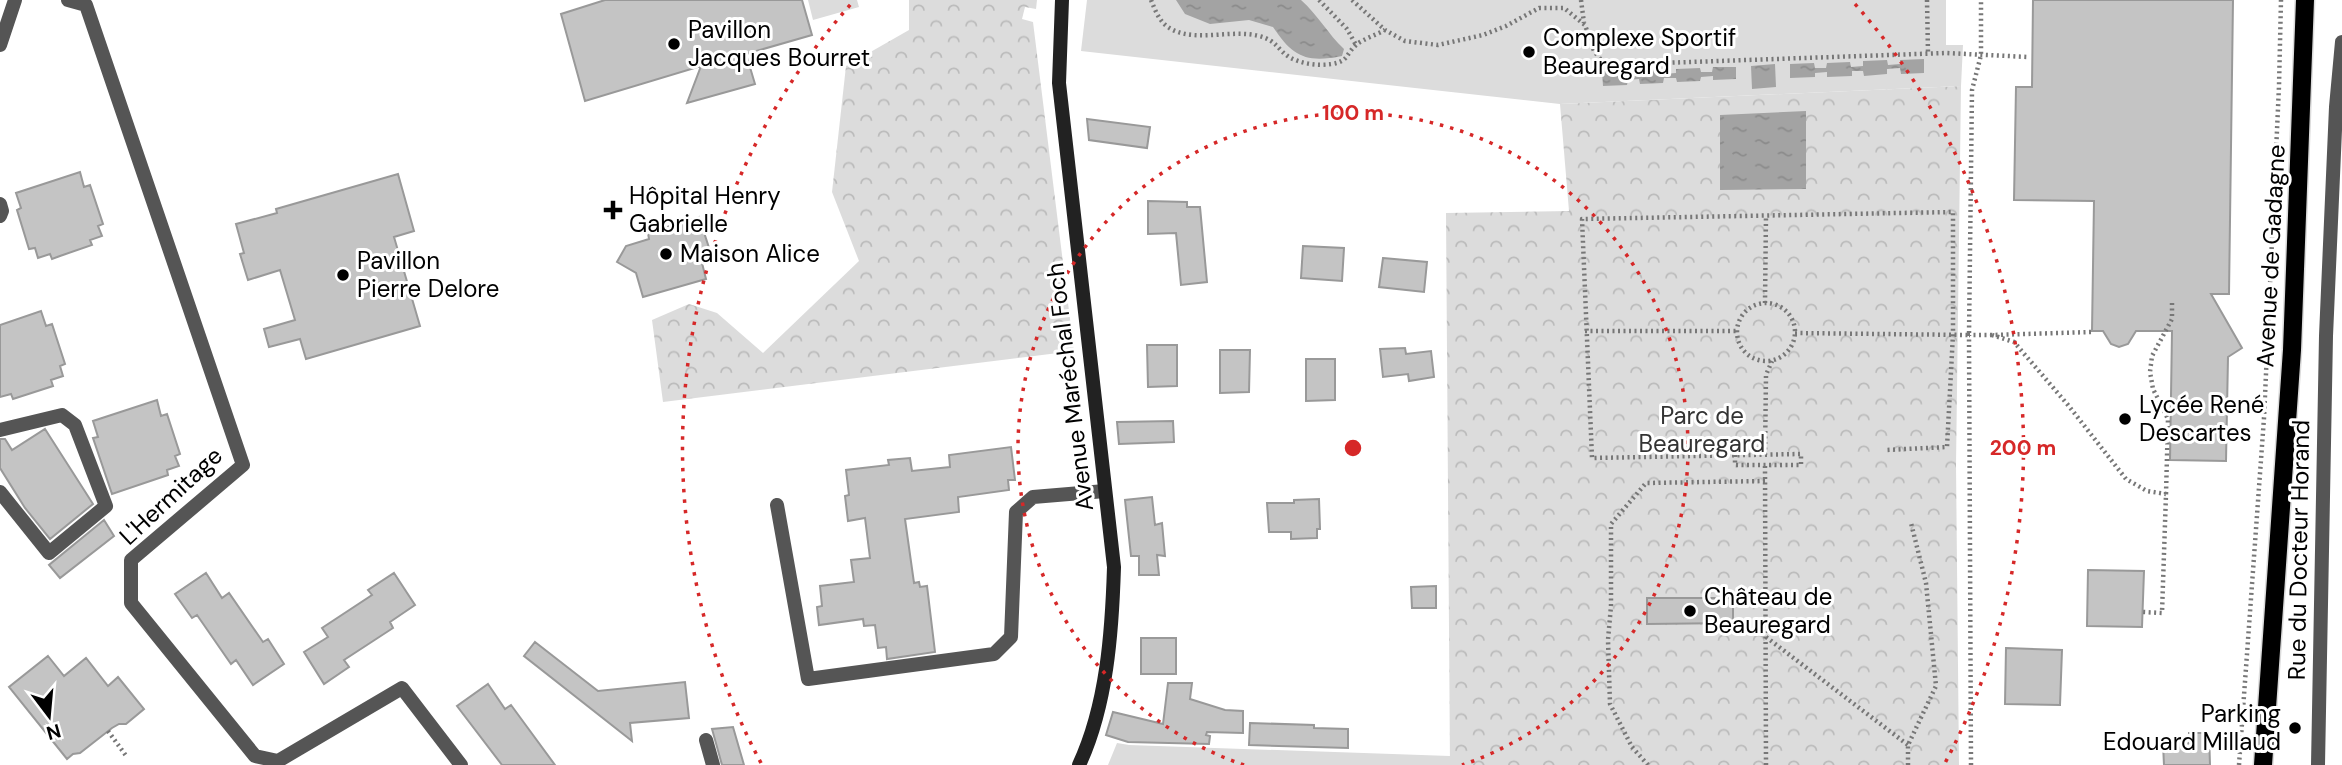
<svg xmlns="http://www.w3.org/2000/svg" width="2342" height="765" viewBox="0 0 2342 765" font-family="'DM Sans',sans-serif">
	<defs>
		<pattern id="forest-crowns" width="20" height="18" patternUnits="userSpaceOnUse" patternTransform="scale(1.75)"><rect width="20" height="18" fill="#dcdcdc"/><path d="M2 6a3 3 0 1 1 6 0M12 15a3 3 0 1 1 6 0" fill="none" stroke="#bbb"/></pattern>
		<pattern id="water-ripples" width="26" height="14" patternUnits="userSpaceOnUse" patternTransform="scale(1.75)"><rect width="26" height="14" fill="#a3a3a3"/><path d="M2 4q2-2 4 0t4 0M15 11q2-2 4 0t4 0" fill="none" stroke="#8b8b8b"/></pattern>
	</defs>
	<rect width="100%" height="100%" fill="#fff"/>
	<!-- forest -->
	<path fill="url(#forest-crowns)" d="M 909,0 L 1037,0 L 1036,9 L 1025,7 L 1022,19 L 1033,22 L 1074,351 L 663,402 L 652,320 L 689,304 L 717,313 L 763,353 L 859,261 L 832,192 L 846,66 L 909,30 Z
		M 1961,86 L 1956,465 L 1959,765 L 1450,765 L 1446,213 L 1569,211 L 1560,104 Z"/>
	<!-- garden -->
	<path fill="#dcdcdc" d="M 808,0 L 857,0 L 859,7 L 813,20 Z
		M 1087,0 L 1946,0 L 1946,45 L 1963,45 L 1961,86 L 1560,104 L 1081,51 Z
		M 1117,743 L 1129,745 L 1450,756 L 1450,765 L 1108,765 Z"/>
	<!-- water -->
	<path fill="url(#water-ripples)" d="M 1176,0 L 1301,0 C 1318,15 1328,34 1344,49 L 1342,56 C 1306,63 1293,57 1273,27 L 1249,20 L 1210,24 L 1185,14 Z
		M 1924,59 L 1924,73 L 1901,74 L 1900,68 L 1887,69 L 1887,74 L 1864,76 L 1863,71 L 1852,71 L 1852,76 L 1827,77 L 1827,72 L 1815,73 L 1815,77 L 1790,78 L 1790,64 L 1814,63 L 1815,68 L 1826,68 L 1827,63 L 1850,62 L 1851,67 L 1863,66 L 1863,61 L 1887,60 L 1888,65 L 1900,64 L 1900,60 Z
		M 1775,64 L 1776,87 L 1752,89 L 1751,66 Z
		M 1713,67 L 1736,67 L 1736,79 L 1713,80 L 1713,76 L 1701,77 L 1700,81 L 1677,82 L 1676,78 L 1664,78 L 1663,83 L 1640,84 L 1639,79 L 1628,80 L 1627,85 L 1603,86 L 1602,71 L 1626,70 L 1627,75 L 1638,75 L 1639,70 L 1663,69 L 1663,74 L 1676,73 L 1676,69 L 1700,68 L 1701,72 L 1712,72 Z
		M 1806,111 L 1806,189 L 1720,190 L 1720,115 Z"/>
	<!-- building -->
	<path fill="#c4c4c4" stroke="#999" stroke-width="2" d="M 605,0 L 802,0 L 812,35 L 746,54 L 755,84 L 687,103 L 701,66 L 585,101 L 561,14 Z
		M 2033,0 L 2233,0 L 2229,294 L 2211,294 L 2242,348 L 2228,357 L 2226,461 L 2170,460 L 2172,331 L 2136,331 L 2128,344 L 2119,347 L 2111,344 L 2103,331 L 2092,331 L 2094,201 L 2014,200 L 2016,87 L 2032,87 Z
		M 1087,119 L 1150,127 L 1147,148 L 1089,140 Z
		M 80,172 L 84,187 L 90,185 L 103,224 L 98,226 L 102,236 L 90,240 L 92,245 L 60,256 L 52,259 L 50,254 L 38,258 L 35,248 L 29,249 L 17,210 L 21,208 L 16,193 Z
		M 398,174 L 414,231 L 394,237 L 420,326 L 306,359 L 300,339 L 269,347 L 264,329 L 295,320 L 280,270 L 248,280 L 240,254 L 244,253 L 236,224 L 277,213 L 276,209 Z
		M 1148,201 L 1187,202 L 1187,207 L 1200,207 L 1207,282 L 1181,285 L 1176,233 L 1148,234 Z
		M 699,217 L 713,260 L 702,263 L 706,279 L 643,297 L 636,273 L 617,262 L 626,246 L 649,239 L 648,233 Z
		M 1303,246 L 1344,248 L 1342,281 L 1301,278 Z
		M 1383,258 L 1427,262 L 1424,292 L 1379,287 Z
		M 41,311 L 46,326 L 52,324 L 65,364 L 60,366 L 63,376 L 51,380 L 53,386 L 13,399 L 11,394 L 0,397 L 0,325 Z
		M 1147,345 L 1177,345 L 1177,386 L 1148,387 Z
		M 1405,348 L 1406,354 L 1431,351 L 1434,377 L 1409,381 L 1408,374 L 1383,377 L 1380,349 Z
		M 1220,350 L 1250,350 L 1249,392 L 1220,393 Z
		M 1306,359 L 1335,359 L 1335,400 L 1306,401 Z
		M 157,400 L 161,416 L 167,414 L 180,454 L 175,456 L 179,466 L 167,470 L 168,475 L 112,494 L 93,438 L 98,437 L 93,421 Z
		M 1173,421 L 1174,442 L 1119,444 L 1117,422 Z
		M 45,429 L 93,504 L 50,539 L 25,508 L 0,468 L 0,439 L 5,439 L 12,450 Z
		M 1011,447 L 1015,480 L 1008,480 L 1009,490 L 958,497 L 959,512 L 905,519 L 914,583 L 919,582 L 920,587 L 927,586 L 935,652 L 887,659 L 886,647 L 878,648 L 875,625 L 864,626 L 863,619 L 819,625 L 817,607 L 822,606 L 820,586 L 854,582 L 851,560 L 870,558 L 865,518 L 848,521 L 845,496 L 849,495 L 846,470 L 889,465 L 888,460 L 910,458 L 912,471 L 950,467 L 949,455 Z
		M 1152,497 L 1155,525 L 1162,523 L 1165,556 L 1157,555 L 1159,575 L 1139,575 L 1139,556 L 1131,556 L 1125,500 Z
		M 1319,499 L 1320,529 L 1317,529 L 1317,538 L 1291,539 L 1291,532 L 1269,532 L 1267,503 L 1294,503 L 1294,500 Z
		M 104,520 L 114,536 L 60,578 L 49,565 Z
		M 2088,570 L 2144,571 L 2142,627 L 2087,626 Z
		M 206,573 L 222,598 L 229,593 L 263,642 L 268,639 L 284,664 L 253,685 L 236,660 L 231,664 L 197,615 L 192,618 L 175,594 Z
		M 394,573 L 415,605 L 390,622 L 393,628 L 344,660 L 349,667 L 324,684 L 304,652 L 328,637 L 322,628 L 372,595 L 368,590 Z
		M 1436,586 L 1436,608 L 1412,608 L 1411,587 Z
		M 1647,598 L 1733,598 L 1733,623 L 1647,624 Z
		M 1141,638 L 1176,638 L 1176,674 L 1141,674 Z
		M 535,642 L 598,691 L 685,682 L 689,718 L 630,723 L 632,741 L 524,656 Z
		M 2006,648 L 2062,650 L 2060,705 L 2005,704 Z
		M 48,656 L 64,676 L 86,658 L 108,686 L 118,677 L 144,709 L 126,724 L 119,724 L 112,728 L 80,753 L 73,754 L 67,759 L 9,687 Z
		M 1168,683 L 1192,683 L 1190,699 L 1225,710 L 1243,711 L 1243,733 L 1207,732 L 1206,735 L 1210,736 L 1209,744 L 1128,742 L 1106,735 L 1113,712 L 1163,724 Z
		M 488,684 L 505,709 L 511,705 L 555,765 L 502,765 L 457,706 Z
		M 1250,723 L 1314,725 L 1314,728 L 1348,729 L 1348,748 L 1249,745 Z
		M 733,727 L 744,765 L 722,765 L 712,729 Z
		M 2189,733 L 2209,733 L 2210,765 L 2164,765 L 2163,744 L 2189,743 Z"/>
	<g fill="none" stroke-linecap="round" stroke-linejoin="round">
		<defs>
			<path id="primary" d="M 2263,765 L 2292,350 L 2305,0"/>
		</defs>
		<!-- primary casing -->
		<use href="#primary" stroke="#dbdbdb" stroke-width="21"/>
		<!-- path -->
		<path stroke="#777" stroke-width="4.5" stroke-dasharray="2 3.5" stroke-linecap="butt" d="M 1151,0 C 1156,12 1160,24 1173,30 C 1198,42 1231,29 1259,36 C 1276,40 1277,49 1289,57 C 1301,64 1318,66 1332,64 C 1349,61 1345,55 1356,45 C 1363,39 1376,35 1385,30
			M 1319,0 L 1347,29 L 1356,45
			M 1352,0 L 1385,30 L 1405,41 L 1438,45 L 1483,35 L 1506,26 L 1539,8 L 1564,8 L 1585,25 L 1594,51 L 1605,65 L 1946,53 L 2028,57
			M 1581,0 L 1584,23
			M 1927,0 L 1928,53
			M 1765,303 L 1766,215
			M1737 332a29 29 0 1 1 58 0a29 29 0 1 1-58 0Z
			M 1585,331 L 1737,331
			M 2091,332 L 1992,335 L 2014,342 L 2068,405 L 2126,479 L 2147,491 L 2166,494 L 2162,613 L 2143,612
			M 1795,333 L 1969,335 L 1972,90 L 1981,55 L 1981,0
			M 1735,455 L 1735,465 L 1801,465 L 1801,454 L 1592,458 L 1582,219 L 1953,212 L 1953,334 L 1947,447 L 1886,450
			M 1765,455 L 1766,375 L 1772,361
			M 1765,466 L 1766,765
			M 2166,494 L 2168,419 L 2153,389 L 2150,372 L 2152,356 L 2172,319 L 2172,302
			M 1766,637 L 1908,745
			M 108,731 L 127,757
			M 1648,765 L 1632,747 L 1610,704 L 1608,640 L 1611,606 L 1611,524 L 1646,483 L 1765,481
			M 1908,765 L 1908,745 L 1936,686 L 1926,583 L 1911,523
			M 1971,765 L 1969,335 L 1992,335
			M 2239,765 L 2264,418 L 2279,86 L 2281,0"/>
		<!-- minor -->
		<path stroke="#555" stroke-width="14" d="M 68,0 L 86,5 L 243,465 L 131,560 L 131,603 L 255,756 L 278,761 L 402,688 L 461,765
			M 0,204 L 2,211 L 0,216
			M 0,430 L 62,415 L 75,425 L 106,506 L 49,553 L 0,492
			M 777,505 L 808,679 L 994,654 L 1011,637 L 1016,512 L 1033,497 L 1105,491
			M 706,740 L 713,765
			M 2318,765 L 2326,336 L 2336,107 L 2342,42"/>
		<!-- tertiary -->
		<path stroke="#555" stroke-width="14" d="M 0,45 L 15,0"/>
		<!-- secondary -->
		<path stroke="#222" stroke-width="14" d="M 1062,0 L 1059,83 L 1114,567 C 1112,632 1107,705 1079,765"/>
		<!-- primary -->
		<use href="#primary" stroke="#000" stroke-width="18"/>
	</g>
	<!-- distance rings -->
	<g fill="none" stroke="#d62828" stroke-width="3.5" stroke-dasharray="3.5 7">
		<path d="M1244 765A335 335 0 1 1 1462 765"/>
		<path d="M761 763A670 670 0 0 1 851 4M1855 4A670 670 0 0 1 1945 763"/>
	</g>
	<!-- markers -->
	<g fill="#000" stroke="#fff" stroke-width="2.5">
		<circle cx="674" cy="44" r="7"/>
		<circle cx="1529" cy="52" r="7"/>
		<path d="M609.5 199.5h7v7h7v7h-7v7h-7v-7h-7v-7h7z"/>
		<circle cx="666" cy="254" r="7"/>
		<circle cx="343" cy="275" r="7"/>
		<circle cx="2125" cy="419" r="7"/>
		<circle cx="1690" cy="611" r="7"/>
		<circle cx="2295" cy="728" r="7"/>
	</g>
	<g text-anchor="middle" stroke-width="6" stroke-linejoin="round" paint-order="stroke">
		<!-- poi labels -->
		<g font-size="24" fill="#000" stroke="#fff" text-anchor="start">
			<text x="688" y="38">Pavillon<tspan x="688" dy="28">Jacques Bourret</tspan></text>
			<text x="1543" y="46">Complexe Sportif<tspan x="1543" dy="28">Beauregard</tspan></text>
			<text x="629" y="204">Hôpital Henry<tspan x="629" dy="28">Gabrielle</tspan></text>
			<text x="680" y="262">Maison Alice</text>
			<text x="357" y="269">Pavillon<tspan x="357" dy="28">Pierre Delore</tspan></text>
			<text x="2139" y="413">Lycée René<tspan x="2139" dy="28">Descartes</tspan></text>
			<text x="1704" y="605">Château de<tspan x="1704" dy="28">Beauregard</tspan></text>
			<text x="2281" y="722" text-anchor="end">Parking<tspan x="2281" dy="28">Edouard Millaud</tspan></text>
		</g>
		<!-- street labels -->
		<g font-size="24" fill="#000" stroke="#fff">
			<text transform="translate(2271 256) rotate(-87)" y="8">Avenue de Gadagne</text>
			<text transform="translate(1070 387) rotate(-97)" y="8">Avenue Maréchal Foch</text>
			<text transform="translate(171 496) rotate(-43)" y="8">L'Hermitage</text>
			<text transform="translate(2299 550) rotate(-89)" y="8">Rue du Docteur Horand</text>
		</g>
		<!-- park labels -->
		<g font-size="24" fill="#333" stroke="#fff">
			<text x="1702" y="424">Parc de<tspan x="1702" dy="28">Beauregard</tspan></text>
		</g>
	</g>
	<circle cx="1353" cy="448" r="10" fill="#d62828" stroke="#fff" stroke-width="3.5"/>
	<g font-size="21" text-anchor="middle" font-weight="bold" fill="#d62828" stroke="#fff" stroke-width="6" stroke-linejoin="round" paint-order="stroke">
		<text x="1353" y="120">100 m</text>
		<text x="2023" y="455">200 m</text>
	</g>
	<!-- north arrow -->
	<g transform="translate(49 716) rotate(164)" stroke="#ffffff" stroke-width="5" paint-order="stroke">
	<path d="M0-5L12 26L0 18L-12 26Z" fill="#000000"/>
	<text y="-10" font-size="19" font-weight="bold" text-anchor="middle" fill="#000000">N</text>
	</g>
</svg>
